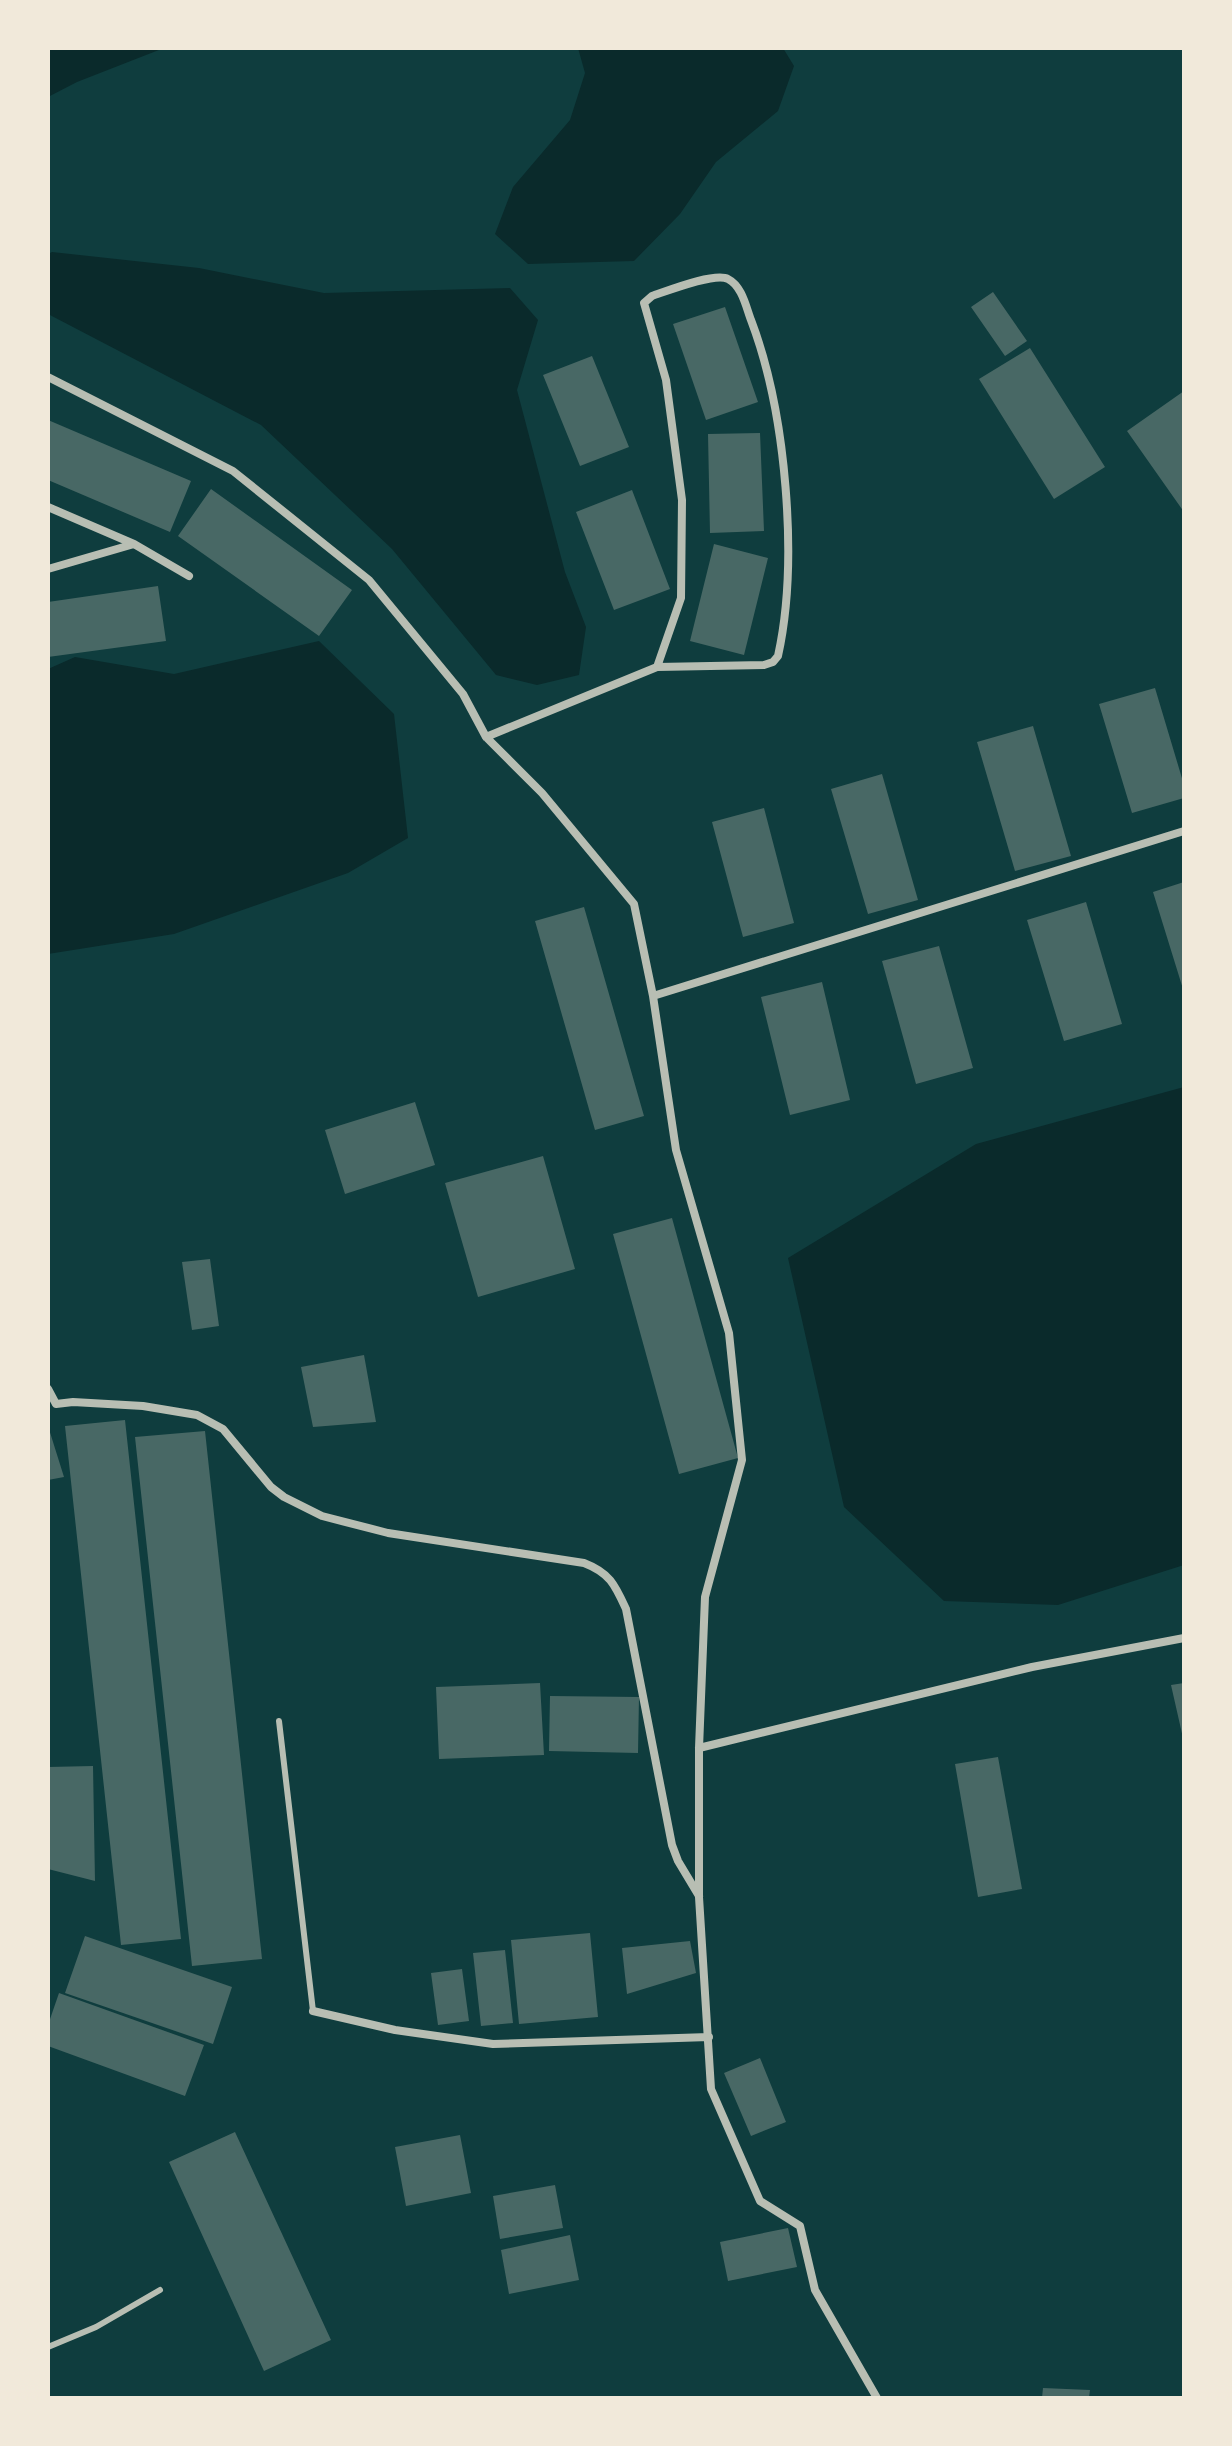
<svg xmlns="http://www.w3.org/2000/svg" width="1232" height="2446" viewBox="0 0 1232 2446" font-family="Lato,sans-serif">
	<rect width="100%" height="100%" fill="#0f3d3e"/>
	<!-- water -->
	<path fill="#0a2a2b" d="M 48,48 L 164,48 L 77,82 L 48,97 Z
		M 578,48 L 783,48 L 794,66 L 778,111 L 716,162 L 680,214 L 634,261 L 528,264 L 495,234 L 513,187 L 570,120 L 585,73 Z
		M 52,252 L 199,268 L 324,293 L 510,288 L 538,320 L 517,390 L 565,572 L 586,627 L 579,675 L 537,685 L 496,675 L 392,549 L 261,425 L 48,314 L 48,254 Z
		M 319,641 L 394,714 L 408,838 L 348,873 L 174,934 L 48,954 L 48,669 L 75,657 L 174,674 Z
		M 1184,1087 L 1184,1565 L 1058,1605 L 944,1601 L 844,1507 L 788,1258 L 976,1144 Z"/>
	<!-- building -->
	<path fill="#486865" d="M 993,292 L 1027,341 L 1005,356 L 971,307 Z
		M 725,307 L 758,402 L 706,420 L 673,324 Z
		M 1030,348 L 1105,467 L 1054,499 L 979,379 Z
		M 592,356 L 629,447 L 580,466 L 543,375 Z
		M 1184,391 L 1184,512 L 1127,431 Z
		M 48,420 L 191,481 L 170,532 L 48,480 Z
		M 760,433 L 764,531 L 710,533 L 708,434 Z
		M 211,489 L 352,590 L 319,636 L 178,536 Z
		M 632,490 L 670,589 L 614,610 L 576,512 Z
		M 714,544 L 768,558 L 744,655 L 690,641 Z
		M 158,586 L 166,641 L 48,657 L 48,602 Z
		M 1155,688 L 1184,785 L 1184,798 L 1132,813 L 1099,704 Z
		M 1033,726 L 1071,856 L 1015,871 L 977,742 Z
		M 882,774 L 918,900 L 868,914 L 831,789 Z
		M 764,808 L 794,923 L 743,937 L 712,822 Z
		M 1184,882 L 1184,989 L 1183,989 L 1153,892 Z
		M 1086,902 L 1122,1024 L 1064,1041 L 1027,920 Z
		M 584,907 L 644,1116 L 595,1130 L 535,921 Z
		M 939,946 L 973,1068 L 916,1084 L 882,961 Z
		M 822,982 L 850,1100 L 790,1115 L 761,997 Z
		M 415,1102 L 435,1165 L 345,1194 L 325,1130 Z
		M 543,1156 L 575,1269 L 478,1297 L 445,1183 Z
		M 672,1218 L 738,1458 L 679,1474 L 613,1234 Z
		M 210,1259 L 219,1326 L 192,1330 L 182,1262 Z
		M 364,1355 L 376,1422 L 313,1427 L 301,1367 Z
		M 125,1420 L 181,1939 L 121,1945 L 65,1426 Z
		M 48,1426 L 64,1477 L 48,1480 Z
		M 205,1431 L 262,1959 L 192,1966 L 135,1437 Z
		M 540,1683 L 544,1755 L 439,1759 L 436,1687 Z
		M 1184,1683 L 1184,1738 L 1183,1738 L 1171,1685 Z
		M 550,1696 L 639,1697 L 638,1753 L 549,1751 Z
		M 998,1757 L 1022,1889 L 978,1897 L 955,1764 Z
		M 93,1766 L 95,1881 L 48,1869 L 48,1767 Z
		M 590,1933 L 598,2017 L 519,2024 L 511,1940 Z
		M 85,1936 L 232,1987 L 213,2044 L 65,1993 Z
		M 690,1941 L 696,1973 L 627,1994 L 622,1948 Z
		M 505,1950 L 513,2023 L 481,2026 L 473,1953 Z
		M 462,1969 L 469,2021 L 438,2025 L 431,1973 Z
		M 59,1993 L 204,2045 L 185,2096 L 48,2046 L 48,2025 Z
		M 760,2058 L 786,2122 L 751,2136 L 724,2073 Z
		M 235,2132 L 331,2340 L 264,2371 L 169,2162 Z
		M 460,2135 L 471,2193 L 406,2206 L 395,2147 Z
		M 555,2185 L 563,2228 L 500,2239 L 493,2196 Z
		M 788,2228 L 797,2267 L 728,2281 L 720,2242 Z
		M 570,2235 L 579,2280 L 509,2294 L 501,2250 Z
		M 1043,2388 L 1090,2390 L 1089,2398 L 1042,2398 Z"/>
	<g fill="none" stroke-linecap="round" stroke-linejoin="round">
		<!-- service -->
		<path stroke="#b8beb3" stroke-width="6" d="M 279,1721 L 313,2011
			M 48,2347 L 96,2327 L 160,2290"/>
		<!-- minor -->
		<path stroke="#b8beb3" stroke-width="8" d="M 48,377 L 233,471 L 369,580 L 463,694 L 486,737 L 657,667 L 764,665 L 773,662 L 778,656 C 799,561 786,412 751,320 C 746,307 742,286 728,279 C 715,272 667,291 652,296 L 644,303 L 666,380 L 682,500 L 681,598 L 657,667
			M 48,507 L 134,544 L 189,576
			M 48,569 L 134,544
			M 486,737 L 542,793 L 634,904 L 653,996
			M 48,1389 L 56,1404 L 73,1402 L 143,1406 L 197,1415 L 223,1429 L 271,1487 L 284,1497 L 322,1516 L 388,1533 L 584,1563 C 610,1573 615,1585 626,1609 L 672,1845 L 678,1861 L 699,1896
			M 699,1748 L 1032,1667 L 1184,1638
			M 313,2011 L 395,2030 L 493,2044 L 709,2037
			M 877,2398 L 815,2290 L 800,2226 L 760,2201 L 711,2089 L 699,1897 L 699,1748 L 705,1597 L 742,1460 L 729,1333 L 676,1150 L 653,996 L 1184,831"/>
	</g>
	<!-- border -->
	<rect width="1232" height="2446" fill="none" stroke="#f1e9da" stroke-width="100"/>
</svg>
